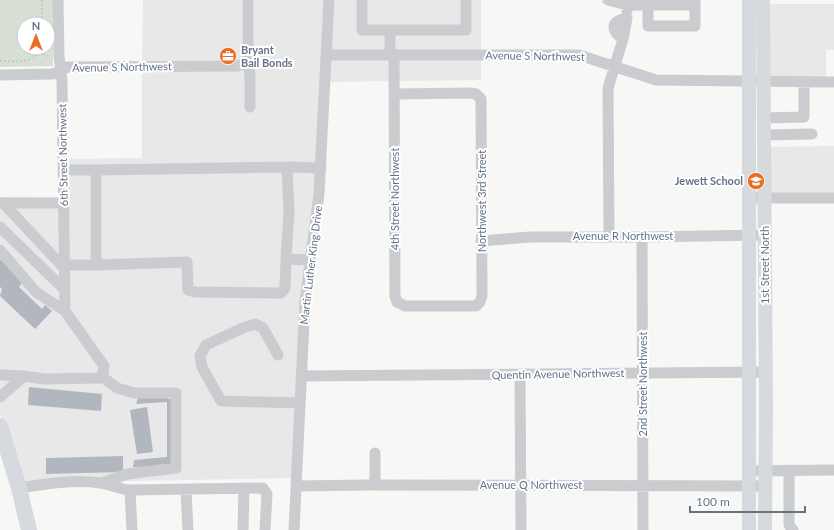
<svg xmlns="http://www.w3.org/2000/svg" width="834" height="530" viewBox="0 0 834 530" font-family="Lato,sans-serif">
	<rect width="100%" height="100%" fill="#f7f8f5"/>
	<!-- built -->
	<path fill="#e8e8e8" d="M 143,0 L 244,0 L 244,56 L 237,62 L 142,62 Z
		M 252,0 L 325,0 L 315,193 L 292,478 L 23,483 L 0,414 L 0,197 L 60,198 L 67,159 L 142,158 L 142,71 L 244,68 Z
		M 333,0 L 481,0 L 481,50 L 330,50 Z
		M 767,4 L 834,4 L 834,50 L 826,50 L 826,78 L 768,78 Z
		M 329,59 L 390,59 L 390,81 L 328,82 Z
		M 398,59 L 481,59 L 481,80 L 398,81 Z
		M 834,146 L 834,194 L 768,194 L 768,147 Z"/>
	<!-- green -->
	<path fill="#d8e0d5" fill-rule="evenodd" d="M 0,0 L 53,0 L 53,66 L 0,67 ZM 24,24 L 48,24 L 48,48 L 24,48 Z"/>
	<!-- building -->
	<path fill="#b2b7bf" d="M 0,259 L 24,281 L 19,287 L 42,309 L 45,305 L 52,311 L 35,329 L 0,296 L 2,289 L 0,287 Z
		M 29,387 L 102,394 L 101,411 L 28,405 Z
		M 168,397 L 168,399 L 175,399 L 174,459 L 168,466 L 133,467 L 134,460 L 167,457 L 167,402 L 136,404 L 138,398 Z
		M 147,407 L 153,452 L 137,454 L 130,410 Z
		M 123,456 L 123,472 L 46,474 L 46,458 Z"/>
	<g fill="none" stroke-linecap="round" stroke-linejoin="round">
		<!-- path -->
		<path stroke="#c1c2c5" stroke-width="1.5" stroke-dasharray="2 2" stroke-linecap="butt" d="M 42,0 L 42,24
			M 39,53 L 50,57
			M 0,61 C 16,61 34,65 41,48"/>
		<!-- minor -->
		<path stroke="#caccd0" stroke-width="11" d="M 58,0 L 59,56 L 62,81 L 65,311
			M 362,0 L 362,30 L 466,30 L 466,0
			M 608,0 L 627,5 L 627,11
			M 627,5 L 695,5 L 695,0
			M 648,5 L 648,26 L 695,26 L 695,5
			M 390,54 L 390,30
			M 394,54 L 395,296 L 397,302 L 405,306 L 476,306 L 480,302 L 482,296 L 481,99 L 476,94 L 471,93 L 394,94
			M 326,55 L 579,55 L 656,80 L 834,82
			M 247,60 L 250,74 L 250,107
			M 0,75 L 53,74 L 68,67 L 238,66 L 244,63 L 248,58 L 248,0
			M 764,118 L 804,117 L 804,82
			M 764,135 L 812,134
			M 63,170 L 96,170
			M 749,198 L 834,198
			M 0,203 L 64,203
			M 3,203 L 65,269
			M 0,227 L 65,290
			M 609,237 L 608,88 L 623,39 C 610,30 611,21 627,18 L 623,39
			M 642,237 L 643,530
			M 481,241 L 530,237 L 642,237 L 765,235
			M 0,250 L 36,292 L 65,311 L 104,366 L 103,374 L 99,378 L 44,379 L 24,376 L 0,375
			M 310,260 L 286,259 L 289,212 L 287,167 L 321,168
			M 65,265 L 96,265 L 187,262 L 188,290 L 195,292 L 281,293 L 285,288 L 286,259
			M 96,265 L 96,170 L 287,167
			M 278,355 L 263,328 L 255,324 L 245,327 L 206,345 L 200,356 L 202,367 L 221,401 L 300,403
			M 520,375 L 521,530
			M 101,376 L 117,388 L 135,393 L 176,393 L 176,468 L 127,474 L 102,483
			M 301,376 L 765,372
			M 0,397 L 24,376
			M 789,470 L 789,525 L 793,530
			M 749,471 L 834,470
			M 375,485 L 375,453
			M 296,486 L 368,485 L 765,486
			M 19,488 C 44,484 75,479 100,483 C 110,484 118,489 130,490 L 263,488 L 267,494 L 265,530
			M 130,490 L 132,530
			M 186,490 L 188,530
			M 243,530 L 244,488
			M 294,530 L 305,301 L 319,194 L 329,0"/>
		<!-- major -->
		<path stroke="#d6dadf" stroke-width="14" d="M 763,0 L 766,409 L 765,530
			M 749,530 L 749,0"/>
		<!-- highway -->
		<path stroke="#d6dadf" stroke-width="16" d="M 0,426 L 19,488 L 29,530"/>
	</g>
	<!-- icons -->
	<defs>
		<symbol id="office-disc" viewBox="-11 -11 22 22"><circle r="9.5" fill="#eb6d21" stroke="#fff"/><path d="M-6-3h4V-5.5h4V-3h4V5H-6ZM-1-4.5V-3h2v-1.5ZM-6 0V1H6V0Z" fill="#fff"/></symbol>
		<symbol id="school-disc" viewBox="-11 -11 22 22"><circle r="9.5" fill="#eb6d21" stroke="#fff"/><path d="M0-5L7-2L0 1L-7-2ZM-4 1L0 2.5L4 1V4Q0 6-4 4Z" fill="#fff"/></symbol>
	</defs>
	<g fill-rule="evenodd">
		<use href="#office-disc" x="218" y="46" width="20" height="20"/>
		<use href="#school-disc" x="746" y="171" width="20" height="20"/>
	</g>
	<g text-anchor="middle" stroke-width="4" stroke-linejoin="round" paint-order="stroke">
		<!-- poi labels -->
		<g font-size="11" font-weight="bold" fill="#657387" stroke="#fff" text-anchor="start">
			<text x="241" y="54">Bryant<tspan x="241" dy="13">Bail Bonds</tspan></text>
			<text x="743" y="185" text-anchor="end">Jewett School</text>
		</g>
		<!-- street labels -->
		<g font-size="11" fill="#657387" stroke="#fff">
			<text transform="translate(535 56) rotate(1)" y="4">Avenue S Northwest</text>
			<text transform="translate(122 67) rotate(-1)" y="4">Avenue S Northwest</text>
			<text transform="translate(63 155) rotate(-91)" y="4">6th Street Northwest</text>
			<text transform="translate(395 199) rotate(-90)" y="4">4th Street Northwest</text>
			<text transform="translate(482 201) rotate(-90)" y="4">Northwest 3rd Street</text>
			<text x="623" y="240">Avenue R Northwest</text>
			<text transform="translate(311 265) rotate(-83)" y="4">Martin Luther King Drive</text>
			<text transform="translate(765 265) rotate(-90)" y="4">1st Street North</text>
			<text transform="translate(558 374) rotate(-1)" y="4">Quentin Avenue Northwest</text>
			<text transform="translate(643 384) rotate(-90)" y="4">2nd Street Northwest</text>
			<text x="531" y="489">Avenue Q Northwest</text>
		</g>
	</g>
	<!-- north arrow -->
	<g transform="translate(36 36)"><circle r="19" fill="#ffffff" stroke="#c1c7cf"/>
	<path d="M0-3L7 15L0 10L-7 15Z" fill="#eb6d21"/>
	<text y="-6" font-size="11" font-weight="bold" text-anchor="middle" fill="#657387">N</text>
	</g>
	<!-- scale -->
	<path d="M690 506v6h115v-6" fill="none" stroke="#657387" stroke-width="2"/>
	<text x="696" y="506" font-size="12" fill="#657387" stroke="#ffffff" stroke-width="3" paint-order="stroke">100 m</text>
</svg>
